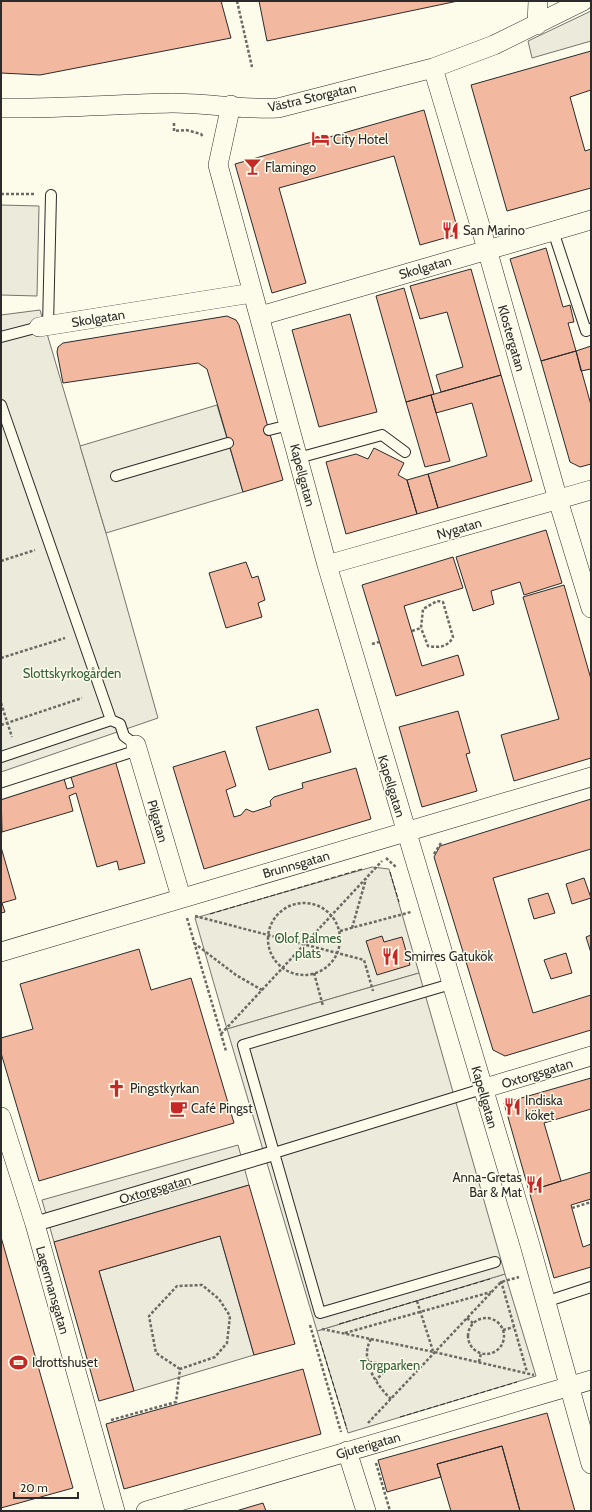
<svg xmlns="http://www.w3.org/2000/svg" width="592" height="1512" viewBox="0 0 592 1512" font-family="Cabin,sans-serif">
	<rect width="100%" height="100%" fill="#fdfbea"/>
	<!-- green -->
	<path fill="#ecebdb" stroke="#74746e" d="M 40,310 L 106,533 L 158,718 L 1,772 L 1,315 Z
		M 372,867 L 389,869 L 419,973 L 227,1029 L 195,918 Z
		M 220,1236 L 254,1355 L 134,1391 L 99,1271 Z
		M 505,1274 L 536,1376 L 348,1433 L 317,1331 Z"/>
	<!-- parking -->
	<path fill="#eceadb" stroke="#74746e" d="M 591,11 L 591,41 L 532,58 L 528,41 Z
		M 1,205 L 39,206 L 37,296 L 1,295 Z
		M 217,405 L 243,492 L 106,533 L 80,446 Z
		M 419,973 L 505,1274 L 317,1331 L 227,1029 Z
		M 238,1145 L 249,1185 L 54,1242 L 42,1200 Z"/>
	<!-- building -->
	<path fill="#f2b8a0" stroke="#2b2b2b" d="M 1,1 L 221,1 L 231,38 L 40,75 L 1,73 Z
		M 259,1 L 458,1 L 267,41 Z
		M 591,51 L 591,90 L 570,97 L 585,151 L 591,149 L 591,188 L 507,211 L 471,85 Z
		M 424,110 L 459,234 L 420,245 L 394,156 L 279,188 L 306,283 L 272,293 L 235,164 Z
		M 546,248 L 563,307 L 570,305 L 574,322 L 568,323 L 576,351 L 541,361 L 510,259 Z
		M 471,269 L 501,375 L 441,392 L 436,375 L 463,367 L 447,312 L 420,319 L 410,286 Z
		M 404,288 L 434,394 L 406,402 L 376,296 Z
		M 350,314 L 377,412 L 319,427 L 292,330 Z
		M 227,316 L 236,320 L 239,325 L 283,480 L 243,492 L 207,369 L 198,363 L 63,383 L 57,352 L 58,347 L 63,343 Z
		M 591,346 L 591,369 L 581,371 L 576,351 Z
		M 576,351 L 591,405 L 591,464 L 580,467 L 570,462 L 541,361 Z
		M 501,375 L 532,481 L 438,508 L 428,474 L 487,456 L 472,403 L 436,413 L 431,395 Z
		M 431,395 L 450,461 L 425,467 L 406,402 Z
		M 374,448 L 404,463 L 398,475 L 407,480 L 417,514 L 346,534 L 326,462 L 356,454 L 368,459 Z
		M 428,474 L 438,508 L 417,514 L 407,480 Z
		M 546,530 L 562,583 L 524,595 L 520,582 L 491,591 L 494,604 L 473,611 L 456,557 Z
		M 453,557 L 463,588 L 404,606 L 422,666 L 458,655 L 464,675 L 396,696 L 362,585 Z
		M 246,562 L 252,578 L 258,576 L 265,600 L 258,603 L 262,617 L 226,628 L 209,573 Z
		M 564,585 L 591,679 L 591,758 L 514,781 L 501,735 L 559,719 L 523,597 Z
		M 318,709 L 331,752 L 269,770 L 256,727 Z
		M 458,711 L 470,753 L 466,754 L 477,791 L 422,807 L 399,727 Z
		M 225,751 L 236,786 L 226,790 L 234,817 L 241,815 L 246,809 L 253,812 L 271,806 L 270,801 L 274,797 L 303,788 L 302,783 L 356,768 L 371,819 L 204,869 L 173,767 Z
		M 115,760 L 145,863 L 119,870 L 117,861 L 97,867 L 76,793 L 69,796 L 73,811 L 2,832 L 1,790 L 62,772 L 67,789 L 74,787 L 70,774 Z
		M 591,799 L 591,849 L 493,878 L 533,1013 L 591,995 L 591,1030 L 505,1056 L 493,1050 L 434,857 L 440,846 Z
		M 1,847 L 16,899 L 2,903 L 5,912 L 1,913 Z
		M 584,878 L 591,898 L 572,904 L 566,884 Z
		M 548,893 L 555,913 L 534,919 L 528,899 Z
		M 591,935 L 591,953 L 586,937 Z
		M 382,936 L 384,942 L 402,937 L 410,965 L 377,975 L 366,941 Z
		M 139,949 L 151,990 L 191,978 L 234,1123 L 39,1181 L 1,1053 L 1,1038 L 33,1029 L 20,984 Z
		M 566,953 L 572,973 L 551,979 L 544,960 Z
		M 591,1078 L 591,1109 L 544,1123 L 561,1181 L 529,1191 L 504,1103 Z
		M 591,1172 L 591,1199 L 571,1205 L 583,1247 L 591,1244 L 591,1267 L 554,1278 L 529,1191 Z
		M 249,1185 L 295,1344 L 254,1355 L 220,1236 L 99,1271 L 134,1391 L 99,1401 L 54,1242 Z
		M 1,1237 L 73,1488 L 1,1508 Z
		M 303,1369 L 321,1434 L 124,1489 L 106,1424 Z
		M 547,1413 L 575,1511 L 520,1511 L 502,1446 L 437,1464 L 441,1477 L 387,1492 L 378,1460 Z
		M 502,1446 L 520,1511 L 451,1511 L 437,1464 Z
		M 263,1503 L 266,1511 L 236,1511 Z"/>
	<g fill="none" stroke-linecap="round" stroke-linejoin="round">
		<defs>
			<path id="service" d="M 553,231 L 586,331 L 591,329
				M 48,326 L 51,195
				M 1,337 L 39,327
				M 1,405 L 111,720 L 120,724 L 124,736 L 136,745
				M 269,430 L 289,425
				M 298,458 L 382,435 L 405,452
				M 116,476 L 228,443
				M 1,757 L 111,720
				M 1,794 L 138,750
				M 451,984 L 243,1045 L 320,1313 L 495,1262
				M 274,1153 L 482,1089
				M 545,1302 L 591,1287"/>
			<path id="pedestrian" d="M 35,1224 L 274,1153"/>
			<path id="minor" d="M 537,25 L 538,1
				M 433,68 L 487,249 L 558,500 L 591,608
				M 231,105 L 218,165 L 327,565 L 530,1245 L 591,1464
				M 1,108 C 58,109 115,104 172,103 C 207,103 243,110 278,108 L 433,68 L 494,45 L 583,1
				M 260,316 L 591,220
				M 39,327 L 252,293
				M 327,565 L 591,490
				M 136,745 L 181,897
				M 1,952 L 591,777
				M 482,1089 L 591,1056
				M 1,1117 L 35,1224 L 115,1511
				M 347,1451 L 366,1511
				M 146,1511 L 591,1380"/>
		</defs>
		<!-- service casing -->
		<use href="#service" stroke="#2b2b2b" stroke-width="12"/>
		<!-- pedestrian casing -->
		<use href="#pedestrian" stroke="#2b2b2b" stroke-width="16"/>
		<!-- minor casing -->
		<use href="#minor" stroke="#2b2b2b" stroke-width="20"/>
		<!-- path -->
		<path stroke="#6a6964" stroke-width="2.5" stroke-dasharray="3 2" stroke-linecap="butt" d="M 237,1 L 252,67
			M 174,123 L 174,131 L 186,130 L 201,134 L 203,137
			M 1,194 L 36,194
			M 1,561 L 35,550
			M 412,631 L 421,628 L 423,609 L 437,601 L 443,602 L 453,637 C 448,647 439,648 428,646 L 421,628
			M 372,644 L 379,642
			M 1,658 L 65,638
			M 1,703 L 12,737
			M 1,725 L 82,698
			M 434,854 L 441,843
			M 386,858 L 396,867
			M268 939a36 36 0 1 1 72 0a36 36 0 1 1-72 0Z
			M 195,916 L 364,960 L 373,991
			M 187,918 L 226,1051
			M 352,928 L 366,879
			M 340,931 L 411,912
			M 194,943 L 236,975 L 262,990
			M 314,973 L 323,1006
			M 221,1034 L 382,861
			M 572,1208 L 591,1202
			M 501,1281 L 527,1372
			M 417,1301 L 433,1351
			M468 1336a18 18 0 1 1 36 0a18 18 0 1 1-36 0Z
			M 467,1318 L 473,1323
			M 310,1325 L 341,1432
			M 322,1329 L 434,1352 L 534,1375
			M 503,1330 L 514,1327
			M 345,1333 L 491,1292
			M 371,1339 C 359,1359 376,1385 391,1399
			M 369,1362 L 379,1363 L 382,1366 L 383,1373 L 376,1380
			M 479,1362 L 481,1353
			M 111,1420 L 176,1402 L 180,1369 L 215,1357 L 227,1343 L 230,1316 L 219,1299 L 202,1285 L 177,1286 L 149,1316 L 156,1353 L 180,1369
			M 368,1423 L 501,1282 L 519,1277
			M 376,1463 L 390,1511"/>
		<!-- service -->
		<use href="#service" stroke="#fdfbea" stroke-width="10"/>
		<!-- pedestrian -->
		<use href="#pedestrian" stroke="#fdfbea" stroke-width="14"/>
		<!-- minor -->
		<use href="#minor" stroke="#fdfbea" stroke-width="19"/>
		<!-- fence -->
		<path stroke="#2b2b2b" stroke-width="1" stroke-dasharray="5 2" stroke-linecap="butt" d="M 390,872 L 399,902
			M 210,914 L 362,869
			M 339,1324 L 490,1279
			M 320,1341 L 347,1429
			M 400,1417 L 517,1382"/>
	</g>
	<!-- icons -->
	<defs>
		<symbol id="hotel-bare" viewBox="-9 -9 18 18"><path d="M-6-4.5h1.5V1H6V5H4.5V3h-9V5H-6ZM-4 0a1.8 1.8 0 1 1 3.6 0ZM.5 0V-2.5h3Q6-2.5 6 0Z" fill="#c62828" stroke="#fdfbea" stroke-width="2.5" paint-order="stroke"/></symbol>
		<symbol id="bar-bare" viewBox="-9 -9 18 18"><path d="M-6-5H6L.8 .8V4.5H3.5V6h-7V4.5H-.8V.8Z" fill="#c62828" stroke="#fdfbea" stroke-width="2.5" paint-order="stroke"/></symbol>
		<symbol id="restaurant-bare" viewBox="-9 -9 18 18"><path d="M-5-6h1v4h1v-4h1v4h1v-4h1v5L-1.5 .5V6h-2V.5L-5-1ZM5-6V6H3V1.5H1.5Q1.5-4 5-6Z" fill="#c62828" stroke="#fdfbea" stroke-width="2.5" paint-order="stroke"/></symbol>
		<symbol id="church-bare" viewBox="-9 -9 18 18"><path d="M-1.2-6h2.4v3.5h3.3v2.4h-3.3V6h-2.4V-.1h-3.3v-2.4h3.3Z" fill="#c62828" stroke="#fdfbea" stroke-width="2.5" paint-order="stroke"/></symbol>
		<symbol id="cafe-bare" viewBox="-9 -9 18 18"><path d="M-5.5-4.5H6V0H3Q3 3.5 0 3.5H-2.5Q-5.5 3.5-5.5 0ZM3-3.2v2h1.7v-2ZM-6 4.5H4V6H-6Z" fill="#c62828" stroke="#fdfbea" stroke-width="2.5" paint-order="stroke"/></symbol>
		<symbol id="stadium-bare" viewBox="-9 -9 18 18"><path d="M0-5a6.5 5 0 1 0 0 10a6.5 5 0 1 0 0-10ZM-3.5-1.8h7v3.6h-7Z" fill="#c62828" stroke="#fdfbea" stroke-width="2.5" paint-order="stroke"/></symbol>
	</defs>
	<g fill-rule="evenodd">
		<use href="#hotel-bare" x="308" y="126" width="25" height="25"/>
		<use href="#bar-bare" x="240" y="154" width="25" height="25"/>
		<use href="#restaurant-bare" x="438" y="218" width="25" height="25"/>
		<use href="#restaurant-bare" x="378" y="944" width="25" height="25"/>
		<use href="#church-bare" x="104" y="1076" width="25" height="25"/>
		<use href="#restaurant-bare" x="500" y="1094" width="25" height="25"/>
		<use href="#cafe-bare" x="166" y="1096" width="25" height="25"/>
		<use href="#restaurant-bare" x="522" y="1172" width="25" height="25"/>
		<use href="#stadium-bare" x="6" y="1350" width="25" height="25"/>
	</g>
	<g text-anchor="middle" stroke-width="3" stroke-linejoin="round" paint-order="stroke">
		<!-- street labels -->
		<g font-size="13" fill="#2b2b2b" stroke="#fdfbea">
			<text transform="translate(312 97) rotate(-13)" y="5">Västra Storgatan</text>
			<text transform="translate(425 267) rotate(-16)" y="5">Skolgatan</text>
			<text transform="translate(98 318) rotate(-9)" y="5">Skolgatan</text>
			<text transform="translate(512 338) rotate(74)" y="5">Klostergatan</text>
			<text transform="translate(303 475) rotate(75)" y="5">Kapellgatan</text>
			<text transform="translate(459 528) rotate(-16)" y="5">Nygatan</text>
			<text transform="translate(392 786) rotate(73)" y="5">Kapellgatan</text>
			<text transform="translate(158 821) rotate(74)" y="5">Pilgatan</text>
			<text transform="translate(296 864) rotate(-16)" y="5">Brunnsgatan</text>
			<text transform="translate(537 1073) rotate(-17)" y="5">Oxtorgsgatan</text>
			<text transform="translate(485 1097) rotate(74)" y="5">Kapellgatan</text>
			<text transform="translate(155 1189) rotate(-16)" y="5">Oxtorgsgatan</text>
			<text transform="translate(53 1290) rotate(74)" y="5">Lagermansgatan</text>
			<text transform="translate(368 1445) rotate(-16)" y="5">Gjuterigatan</text>
		</g>
		<!-- poi labels -->
		<g font-size="13" fill="#2b2b2b" stroke="#fdfbea" text-anchor="start">
			<text x="333" y="144">City Hotel</text>
			<text x="265" y="172">Flamingo</text>
			<text x="463" y="235">San Marino</text>
			<text x="404" y="961">Smirres Gatukök</text>
			<text x="130" y="1093">Pingstkyrkan</text>
			<text x="525" y="1105">Indiska<tspan x="525" dy="15">köket</tspan></text>
			<text x="191" y="1113">Café Pingst</text>
			<text x="522" y="1182" text-anchor="end">Anna-Gretas<tspan x="522" dy="15">Bar &amp; Mat</tspan></text>
			<text x="32" y="1367">Idrottshuset</text>
		</g>
		<!-- park labels -->
		<g font-size="13" fill="#34623c" stroke="#fdfbea">
			<text x="72" y="678">Slottskyrkogården</text>
			<text x="308" y="943">Olof Palmes<tspan x="308" dy="15">plats</tspan></text>
			<text x="390" y="1370">Torgparken</text>
		</g>
	</g>
	<!-- border -->
	<rect width="592" height="1512" fill="none" stroke="#2b2b2b" stroke-width="4"/>
	<!-- scale -->
	<path d="M14 1492v6h64v-6" fill="none" stroke="#2b2b2b" stroke-width="2"/>
	<text x="20" y="1492" font-size="12" fill="#2b2b2b" stroke="#fdfbea" stroke-width="3" paint-order="stroke">20 m</text>
</svg>
